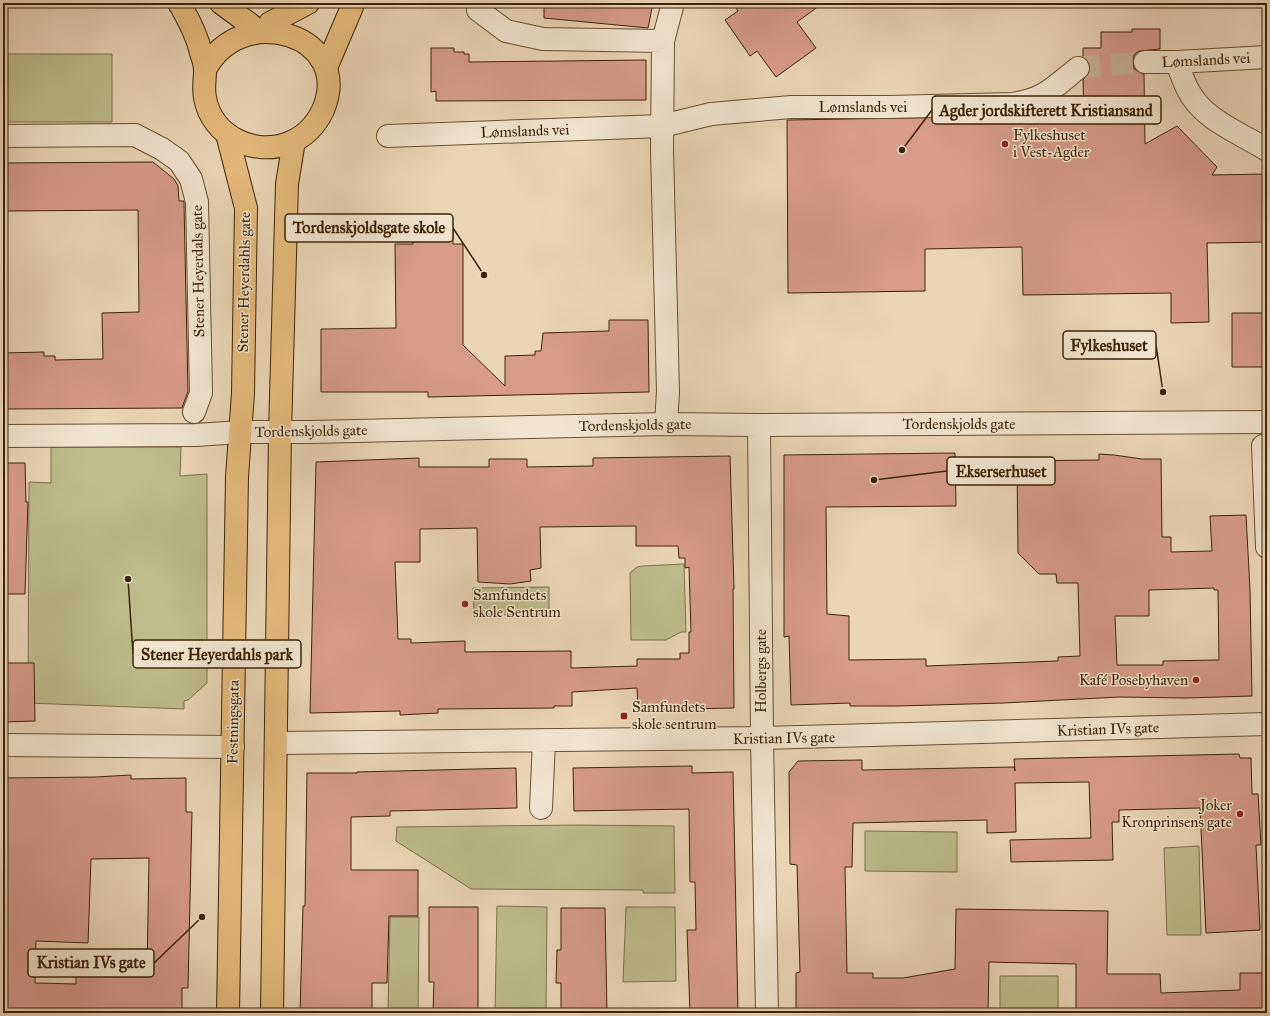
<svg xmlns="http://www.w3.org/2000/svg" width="1270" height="1016" viewBox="0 0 1270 1016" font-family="'IM FELL Great Primer',serif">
	<rect width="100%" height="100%" fill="#ead5b5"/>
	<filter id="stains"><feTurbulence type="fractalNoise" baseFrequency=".005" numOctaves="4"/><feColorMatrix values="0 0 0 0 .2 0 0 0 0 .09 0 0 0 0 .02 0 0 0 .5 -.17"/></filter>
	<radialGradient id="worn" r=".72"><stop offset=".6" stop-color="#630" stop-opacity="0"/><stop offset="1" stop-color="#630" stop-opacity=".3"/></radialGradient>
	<!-- green -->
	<path fill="#bdbc8a" stroke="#7d7048" d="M 3,54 L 112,54 L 112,122 L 3,122 Z
		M 51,447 L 181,447 L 180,476 L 207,474 L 207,683 L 188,700 L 184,701 L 184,709 L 28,703 L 29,482 L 51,483 Z
		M 684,564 L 686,632 L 681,632 L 666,640 L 631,640 L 630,573 L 637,567 L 642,566 Z
		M 549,587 L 549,614 L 474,615 L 473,588 Z
		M 579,825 L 674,826 L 675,893 L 643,893 L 643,890 L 471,889 L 396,841 L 397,827 Z
		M 865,831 L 957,832 L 957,872 L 865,871 Z
		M 1199,846 L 1201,935 L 1167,935 L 1164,848 Z
		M 497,906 L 547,907 L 546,1013 L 495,1013 Z
		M 626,907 L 675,907 L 676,981 L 623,982 Z
		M 390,917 L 419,917 L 418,1013 L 388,1013 Z
		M 1000,976 L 1058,976 L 1058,1013 L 1000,1013 Z"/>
	<!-- building -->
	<path fill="#d69b89" stroke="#3d2407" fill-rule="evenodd" d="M 544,3 L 653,3 L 648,28 L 544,18 Z
		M 732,3 L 823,3 L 797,22 L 816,48 L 776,77 L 757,51 L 750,56 L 725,20 L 738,11 Z
		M 1132,29 L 1160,29 L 1160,49 L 1139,51 L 1134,55 L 1133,62 L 1134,69 L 1144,74 L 1145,144 L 1177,126 L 1217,167 L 1212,175 L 1267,174 L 1267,242 L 1207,243 L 1209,322 L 1171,323 L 1171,293 L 1023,295 L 1022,247 L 925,249 L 925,291 L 788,293 L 787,120 L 1084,115 L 1083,80 L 1090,73 L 1090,66 L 1088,60 L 1083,57 L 1083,48 L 1101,48 L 1101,32 L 1132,32 Z
		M 431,48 L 454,48 L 454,52 L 464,52 L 464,54 L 469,54 L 469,62 L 646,60 L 646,100 L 436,101 L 436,91 L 431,92 Z
		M 153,162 L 174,179 L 178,186 L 179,201 L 184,201 L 184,204 L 188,391 L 182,408 L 3,409 L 3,353 L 44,352 L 44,356 L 55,356 L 55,360 L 103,359 L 102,313 L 139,312 L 138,210 L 3,211 L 3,163 Z
		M 412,227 L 453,227 L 453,244 L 463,244 L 463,345 L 505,386 L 505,356 L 535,355 L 535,351 L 541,351 L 543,333 L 609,331 L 609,320 L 648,320 L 649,392 L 428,397 L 428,392 L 321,392 L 321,329 L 396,328 L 395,244 L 413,244 Z
		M 1232,313 L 1263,313 L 1267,329 L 1267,367 L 1232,367 Z
		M 955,453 L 956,506 L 826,507 L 827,614 L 849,616 L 849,660 L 926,659 L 926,666 L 1058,661 L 1058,657 L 1080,656 L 1078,583 L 1057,583 L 1056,574 L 1039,574 L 1018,553 L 1017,461 L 1099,460 L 1099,454 L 1114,455 L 1142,459 L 1161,459 L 1162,537 L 1171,537 L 1171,552 L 1212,551 L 1210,516 L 1246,515 L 1250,590 L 1252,696 L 1186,698 L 1119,697 L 1004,703 L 898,706 L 850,706 L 850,703 L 791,705 L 789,636 L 784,637 L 784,455 ZM 1214,588 L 1214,590 L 1218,590 L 1219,660 L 1163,661 L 1163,665 L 1117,665 L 1115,616 L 1149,616 L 1149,590 Z
		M 730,456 L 734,589 L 733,589 L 734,708 L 638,710 L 637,688 L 572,692 L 572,706 L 554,706 L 554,708 L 438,709 L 438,713 L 400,715 L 400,711 L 310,713 L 316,462 L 419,458 L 419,467 L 489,467 L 489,459 L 527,459 L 527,467 L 593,466 L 593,458 ZM 636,526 L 636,546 L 678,546 L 679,558 L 685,558 L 685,568 L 689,567 L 691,632 L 689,632 L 689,653 L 680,653 L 680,659 L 637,659 L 637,666 L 571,668 L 571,651 L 465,652 L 465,641 L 411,643 L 411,639 L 398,639 L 395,562 L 420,562 L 420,529 L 477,528 L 478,582 L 510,584 L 531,581 L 530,570 L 541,568 L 540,527 Z
		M 3,463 L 25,463 L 26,502 L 28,502 L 25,594 L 3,594 Z
		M 3,663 L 34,663 L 35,721 L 3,722 Z
		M 1239,754 L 1240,758 L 1251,758 L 1252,794 L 1258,794 L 1261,845 L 1256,845 L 1260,930 L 1206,933 L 1200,808 L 1119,810 L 1119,822 L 1112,822 L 1113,860 L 1011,862 L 1010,840 L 1091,838 L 1089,782 L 1015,783 L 1016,832 L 987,833 L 987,820 L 853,823 L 852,867 L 845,867 L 847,973 L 873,973 L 873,978 L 903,978 L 955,969 L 956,909 L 1108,911 L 1107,974 L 1160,974 L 1161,993 L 1240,990 L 1240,973 L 1266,973 L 1267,1013 L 1076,1013 L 1076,964 L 989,962 L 988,1013 L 796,1013 L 796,973 L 800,972 L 797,865 L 790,864 L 789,772 L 798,761 L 862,760 L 862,770 L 1014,767 L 1015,771 L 1014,759 Z
		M 692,766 L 692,773 L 733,772 L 738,1013 L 690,1013 L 687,930 L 696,930 L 695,882 L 690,882 L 689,809 L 574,811 L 573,768 Z
		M 516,768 L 517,808 L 390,811 L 390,816 L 351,817 L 351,870 L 418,870 L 418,916 L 389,916 L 387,983 L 372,983 L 372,1013 L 300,1013 L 303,906 L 305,906 L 307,773 L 357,773 L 357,772 Z
		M 131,775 L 131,779 L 186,778 L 186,812 L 192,812 L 188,988 L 182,988 L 182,1013 L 3,1013 L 3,778 L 96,777 ZM 149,858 L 147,975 L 76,974 L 76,984 L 35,983 L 36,941 L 88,943 L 91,859 Z
		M 429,907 L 478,907 L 478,1013 L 433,1013 L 434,982 L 429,982 Z
		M 561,908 L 605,908 L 607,1013 L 561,1013 L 561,983 L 556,983 L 557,950 L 561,950 Z"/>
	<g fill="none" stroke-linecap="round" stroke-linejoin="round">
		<!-- minor-tunnel -->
		<path stroke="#c7b292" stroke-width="22" stroke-dasharray="22 11" stroke-linecap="butt" d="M 1078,68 L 1145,62"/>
		<defs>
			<path id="minor" d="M 478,10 L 506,31 L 543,39 L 663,41
				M 1145,62 L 1177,62 L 1267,57
				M 1177,62 C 1180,71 1183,80 1187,88 C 1202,120 1239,132 1267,150
				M 3,136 L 135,135 L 162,149 L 179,161 L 191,179 L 197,202 L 201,393 L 194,412
				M 388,136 L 662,126 L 711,114 L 791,107 L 889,107 L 1012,104 C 1045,99 1053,88 1078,68
				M 666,424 L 668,392 L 662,150 L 663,41 L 673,3
				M 759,425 L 762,738 L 767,1013
				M 3,436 L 196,435 L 241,432 L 311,432 L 666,424 L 759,425 L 1267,422
				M 1263,446 L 1267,547
				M 277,743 L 762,738 L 1267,724
				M 3,745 L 233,747
				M 541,808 L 544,741"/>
			<path id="major" d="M 227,134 L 246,208 L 243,393 L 237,477 L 228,1013
				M 272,1013 L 280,432 L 287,184 L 294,141"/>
			<path id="highway" d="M 179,3 C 188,18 197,35 201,53 C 203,58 205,65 205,71 C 205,80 203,88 205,98 C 212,136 254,157 289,143 C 304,137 316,125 323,110 C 355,35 241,0 205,70
				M 221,3 L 251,25
				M 270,23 L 308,3
				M 326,68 L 352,7"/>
		</defs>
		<!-- minor casing -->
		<use href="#minor" stroke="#685032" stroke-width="24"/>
		<!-- major casing -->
		<use href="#major" stroke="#3d2407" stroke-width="24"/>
		<!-- highway casing -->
		<use href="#highway" stroke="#3d2407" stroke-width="24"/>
		<!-- minor -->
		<use href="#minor" stroke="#f1e4cf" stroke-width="22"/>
		<!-- major -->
		<use href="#major" stroke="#e5ba7a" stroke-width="22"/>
		<!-- highway -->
		<use href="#highway" stroke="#e5ba7a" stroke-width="22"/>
	</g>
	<!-- markers -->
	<g fill="#8f2418" stroke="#f1e4cf" stroke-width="1.5">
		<circle cx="1005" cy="144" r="4"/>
		<circle cx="465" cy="604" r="4"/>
		<circle cx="1196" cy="680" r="4"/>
		<rect x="620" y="712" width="8" height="8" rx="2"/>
		<circle cx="1240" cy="814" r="4"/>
	</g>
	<g text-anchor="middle" stroke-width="3" stroke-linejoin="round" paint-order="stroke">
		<!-- street labels -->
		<g font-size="15" fill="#3d2407" stroke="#f1e4cf">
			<text transform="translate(1206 60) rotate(-3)" y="5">Lømslands vei</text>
			<text x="863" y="112">Lømslands vei</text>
			<text transform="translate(525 131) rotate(-2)" y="5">Lømslands vei</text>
			<text transform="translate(198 271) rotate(-91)" y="5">Stener Heyerdals gate</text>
			<text transform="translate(244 282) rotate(-89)" y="5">Stener Heyerdahls gate</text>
			<text x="959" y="429">Tordenskjolds gate</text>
			<text transform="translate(635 425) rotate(-1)" y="5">Tordenskjolds gate</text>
			<text transform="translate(311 431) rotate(-1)" y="5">Tordenskjolds gate</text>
			<text transform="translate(761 671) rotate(-90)" y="5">Holbergs gate</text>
			<text transform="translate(233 722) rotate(-89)" y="5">Festningsgata</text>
			<text transform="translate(1108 729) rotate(-2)" y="5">Kristian IVs gate</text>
			<text transform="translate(784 738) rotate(-1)" y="5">Kristian IVs gate</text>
		</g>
		<!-- poi labels -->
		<g font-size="15" fill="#3d2407" stroke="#f1e4cf" text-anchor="start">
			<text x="1013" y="140">Fylkeshuset<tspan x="1013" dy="17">i Vest-Agder</tspan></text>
			<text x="473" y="600">Samfundets<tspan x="473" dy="17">skole Sentrum</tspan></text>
			<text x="1188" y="685" text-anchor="end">Kafé Posebyhaven</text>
			<text x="632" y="712">Samfundets<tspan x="632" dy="17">skole sentrum</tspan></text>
			<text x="1232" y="810" text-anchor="end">Joker<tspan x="1232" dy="17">Kronprinsens gate</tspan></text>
		</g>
	</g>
	<!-- callouts -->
	<path fill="none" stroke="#3d2407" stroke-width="1.5" d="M902 150L932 110M484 275L453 228M1163 392L1156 345M874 480L947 471M128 579L133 654M202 917L154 963"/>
	<g fill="#3d2407" stroke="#f1e4cf" stroke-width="1.5">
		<circle cx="902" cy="150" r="4"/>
		<circle cx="484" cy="275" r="4"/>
		<circle cx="1163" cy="392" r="4"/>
		<circle cx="874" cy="480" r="4"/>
		<circle cx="128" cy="579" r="4"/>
		<circle cx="202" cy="917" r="4"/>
	</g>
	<g fill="#f1e4cf" stroke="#3d2407" stroke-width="1.5">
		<rect x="932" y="96" width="229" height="28" rx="4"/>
		<rect x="285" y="214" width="168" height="28" rx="4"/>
		<rect x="1063" y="331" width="93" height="28" rx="4"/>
		<rect x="947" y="457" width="108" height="28" rx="4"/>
		<rect x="133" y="640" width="168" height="28" rx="4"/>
		<rect x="28" y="949" width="126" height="28" rx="4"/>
	</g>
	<g font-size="16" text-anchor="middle" font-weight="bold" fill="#3d2407">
		<text x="1046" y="116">Agder jordskifterett Kristiansand</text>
		<text x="369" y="233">Tordenskjoldsgate skole</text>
		<text x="1109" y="351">Fylkeshuset</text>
		<text x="1001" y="477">Ekserserhuset</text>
		<text x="217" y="660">Stener Heyerdahls park</text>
		<text x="91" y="968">Kristian IVs gate</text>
	</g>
	<!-- margin -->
	<rect width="1270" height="1016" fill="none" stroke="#ead5b5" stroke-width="16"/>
	<rect x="4" y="4" width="1262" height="1008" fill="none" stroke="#3d2407" stroke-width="2"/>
	<rect x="8" y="8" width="1254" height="1000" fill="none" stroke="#3d2407"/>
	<rect width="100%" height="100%" filter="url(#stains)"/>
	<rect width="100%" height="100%" fill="url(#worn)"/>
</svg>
